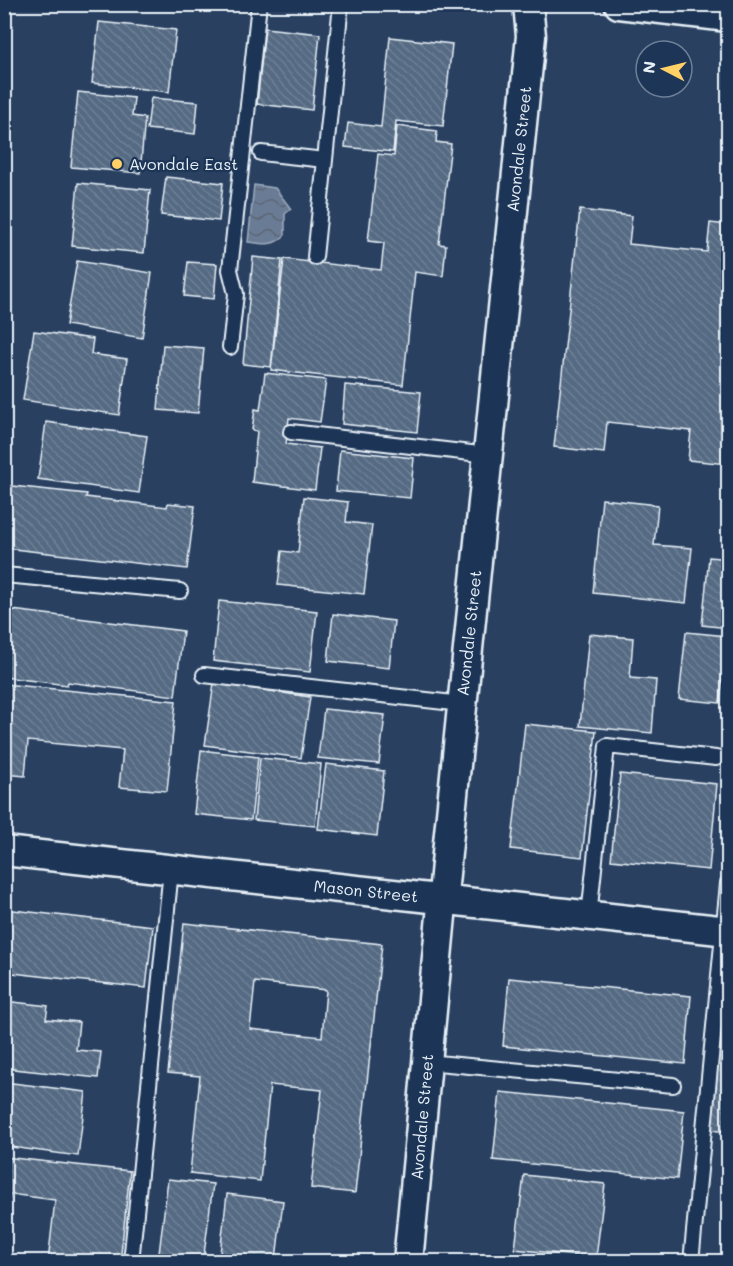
<svg xmlns="http://www.w3.org/2000/svg" width="733" height="1266" viewBox="0 0 733 1266" font-family="Mali,sans-serif">
	<defs>
		<pattern id="water-waves" width="16" height="10" patternUnits="userSpaceOnUse" patternTransform="scale(1.5)"><rect width="16" height="10" fill="#6b7c95"/><path d="M0 5q4-4 8 0t8 0" fill="none" stroke="#5a6573"/></pattern>
		<pattern id="building-back-hatch" width="6" height="6" patternUnits="userSpaceOnUse" patternTransform="scale(1.5)"><rect width="6" height="6" fill="#556a83"/><path d="M-1 5l2 2M0 0l6 6M5-1l2 2" fill="none" stroke="#6d8095"/></pattern>
	</defs>
	<rect width="100%" height="100%" fill="#294061"/>
	<filter id="ink" filterUnits="userSpaceOnUse"><feTurbulence type="fractalNoise" baseFrequency=".0167" numOctaves="2"/><feDisplacementMap in="SourceGraphic" scale="12" xChannelSelector="R" yChannelSelector="G"/><feConvolveMatrix kernelMatrix="1 2 1 2 8 2 1 2 1" color-interpolation-filters="sRGB"/></filter>
	<g filter="url(#ink)">
		<!-- water -->
		<path fill="url(#water-waves)" stroke="#9dabbd" stroke-width="1.5" d="M 254,185 L 275,188 L 291,209 L 285,214 L 285,235 C 274,247 263,244 248,242 Z"/>
		<!-- building -->
		<path fill="url(#building-back-hatch)" stroke="#e8f1f8" stroke-width="1.5" fill-rule="evenodd" d="M 99,22 L 176,30 L 169,92 L 92,83 Z
			M 265,28 L 320,34 L 312,110 L 257,104 Z
			M 390,37 L 452,44 L 443,126 L 396,121 L 393,152 L 345,147 L 348,123 L 381,127 Z
			M 78,92 L 134,98 L 132,116 L 145,118 L 140,173 L 71,167 Z
			M 151,98 L 198,102 L 195,134 L 147,129 Z
			M 397,126 L 437,131 L 436,142 L 451,144 L 439,244 L 446,245 L 443,276 L 415,272 L 403,385 L 271,370 L 284,259 L 381,270 L 384,243 L 368,241 L 378,154 L 394,156 Z
			M 166,177 L 223,183 L 219,221 L 161,215 Z
			M 78,183 L 150,190 L 144,253 L 72,246 Z
			M 580,210 L 632,216 L 629,244 L 707,252 L 710,223 L 728,225 L 728,464 L 688,460 L 691,431 L 607,422 L 604,453 L 554,447 Z
			M 253,257 L 282,260 L 271,367 L 243,364 Z
			M 77,261 L 152,273 L 142,338 L 66,325 Z
			M 188,262 L 217,264 L 214,299 L 184,296 Z
			M 34,331 L 93,339 L 91,354 L 127,359 L 119,415 L 23,400 Z
			M 163,345 L 204,348 L 198,413 L 158,410 Z
			M 265,373 L 326,380 L 320,422 L 289,418 L 286,444 L 320,448 L 315,490 L 252,482 L 257,431 L 252,430 L 255,409 L 260,410 Z
			M 345,385 L 421,392 L 417,432 L 342,424 Z
			M 46,422 L 147,436 L 139,493 L 38,479 Z
			M 340,450 L 414,458 L 410,498 L 336,491 Z
			M 12,486 L 87,494 L 86,497 L 167,507 L 168,503 L 195,506 L 187,569 L 5,548 Z
			M 304,497 L 348,502 L 346,522 L 372,525 L 364,594 L 278,585 L 282,551 L 298,553 Z
			M 602,499 L 658,505 L 654,545 L 692,548 L 686,603 L 593,593 Z
			M 709,557 L 728,559 L 728,628 L 702,625 Z
			M 219,601 L 317,611 L 310,672 L 213,661 Z
			M 4,609 L 183,631 L 175,696 L 68,682 L 67,685 L 4,677 Z
			M 333,614 L 394,621 L 389,668 L 328,661 Z
			M 686,632 L 727,636 L 720,703 L 679,699 Z
			M 589,634 L 633,638 L 630,678 L 656,680 L 652,733 L 580,726 Z
			M 214,683 L 310,697 L 301,758 L 205,745 Z
			M 4,684 L 176,701 L 167,791 L 119,787 L 123,750 L 28,741 L 25,776 L 4,774 Z
			M 324,709 L 385,715 L 379,764 L 318,758 Z
			M 525,724 L 596,731 L 582,857 L 511,849 Z
			M 201,750 L 258,757 L 251,820 L 194,814 Z
			M 260,758 L 321,764 L 315,826 L 254,820 Z
			M 326,764 L 384,771 L 377,836 L 318,829 Z
			M 620,774 L 717,784 L 709,870 L 611,860 Z
			M 4,909 L 153,926 L 146,988 L 4,972 Z
			M 184,923 L 382,944 L 355,1193 L 311,1188 L 322,1090 L 270,1085 L 260,1181 L 190,1173 L 200,1076 L 168,1073 ZM 255,982 L 326,990 L 322,1037 L 250,1029 Z
			M 509,978 L 691,996 L 685,1064 L 503,1046 Z
			M 726,985 L 728,985 L 728,1132 L 711,1130 Z
			M 4,1001 L 48,1006 L 46,1019 L 79,1022 L 76,1050 L 101,1052 L 98,1078 L 4,1068 Z
			M 4,1082 L 86,1092 L 78,1156 L 4,1146 Z
			M 500,1092 L 684,1111 L 677,1179 L 493,1160 Z
			M 4,1157 L 130,1171 L 120,1262 L 48,1262 L 55,1200 L 10,1194 L 4,1235 Z
			M 524,1175 L 605,1184 L 596,1258 L 515,1249 Z
			M 168,1179 L 213,1184 L 203,1262 L 158,1262 Z
			M 227,1194 L 283,1201 L 276,1259 L 296,1262 L 219,1262 Z"/>
		<g fill="none" stroke-linecap="round" stroke-linejoin="round">
			<defs>
				<path id="service" d="M 261,153 L 325,160
					M 315,257 L 341,4
					M 230,347 L 236,294 L 230,270 L 259,4
					M 291,432 L 488,455
					M 4,575 L 180,591
					M 204,675 L 462,704
					M 589,916 L 607,746 L 716,758
					M 427,1062 L 673,1085
					M 131,1262 L 171,870
					M 691,1262 L 728,883"/>
				<path id="minor" d="M 619,4 L 728,17
					M 4,851 L 728,931
					M 408,1262 L 447,853 L 531,36 L 528,4"/>
			</defs>
			<!-- service casing -->
			<use href="#service" stroke="#e8f1f8" stroke-width="18"/>
			<!-- minor casing -->
			<use href="#minor" stroke="#e8f1f8" stroke-width="33"/>
			<!-- service -->
			<use href="#service" stroke="#1d3557" stroke-width="14"/>
			<!-- minor -->
			<use href="#minor" stroke="#1d3557" stroke-width="28"/>
		</g>
	</g>
	<!-- markers -->
	<circle fill="#ffd166" stroke="#1d3557" stroke-width="2" cx="117" cy="164" r="6"/>
	<g text-anchor="middle" stroke-width="4.5" stroke-linejoin="round" paint-order="stroke">
		<!-- street labels -->
		<g font-size="16" fill="#e8f1f8" stroke="#1d3557">
			<text transform="translate(519 149) rotate(-84)" y="6">Avondale Street</text>
			<text transform="translate(469 633) rotate(-84)" y="6">Avondale Street</text>
			<text transform="translate(366 891) rotate(6)" y="6">Mason Street</text>
			<text transform="translate(422 1117) rotate(-85)" y="6">Avondale Street</text>
		</g>
		<!-- poi labels -->
		<g font-size="16" fill="#e8f1f8" stroke="#1d3557" text-anchor="start">
			<text x="129" y="170">Avondale East</text>
		</g>
	</g>
	<!-- margin -->
	<rect width="733" height="1266" fill="none" stroke="#1d3557" stroke-width="24"/>
	<rect x="12" y="12" width="709" height="1242" fill="none" stroke="#e8f1f8" stroke-width="2" filter="url(#ink)"/>
	<!-- north arrow -->
	<g transform="translate(664 69) rotate(277)"><circle r="28" fill="#1d3557" stroke="#6e8097" stroke-width="1.5"/>
	<path d="M0-4.5L10 22L0 15L-10 22Z" fill="#ffd166"/>
	<text y="-9" font-size="16" font-weight="bold" text-anchor="middle" fill="#e8f1f8">N</text>
	</g>
</svg>
